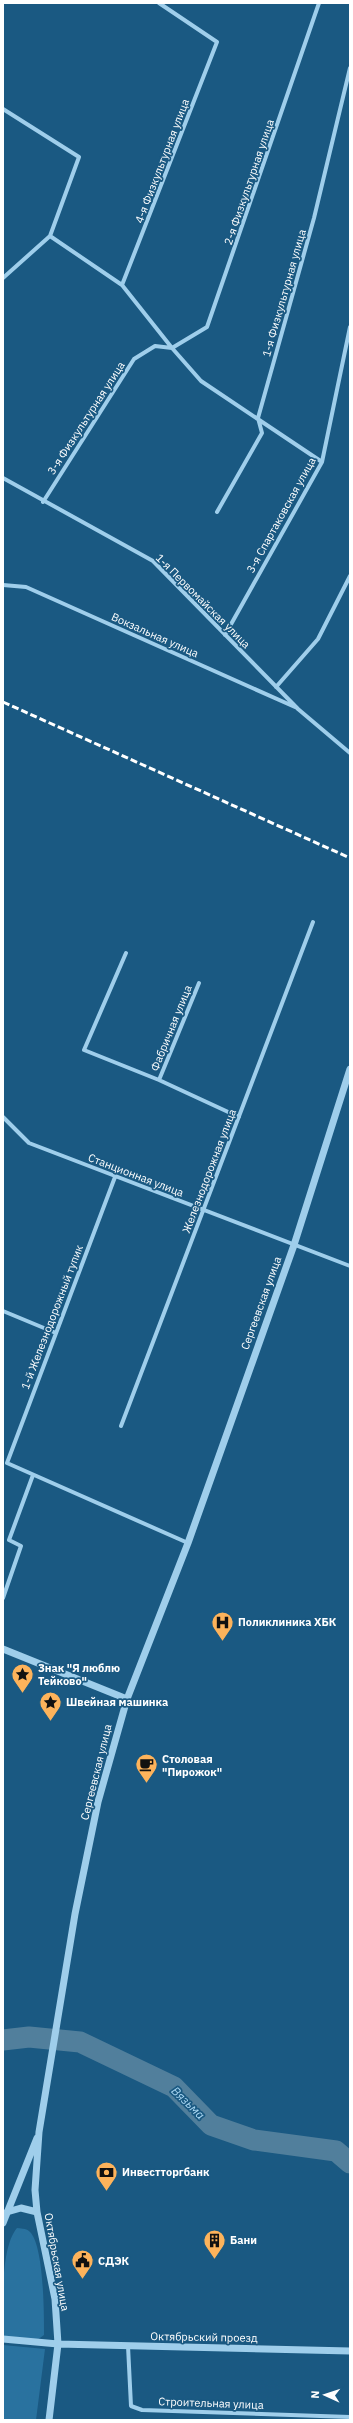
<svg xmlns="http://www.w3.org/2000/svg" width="353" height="2423" viewBox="0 0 353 2423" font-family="'IBM Plex Sans',sans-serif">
	<rect width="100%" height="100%" fill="#1a5982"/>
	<!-- green -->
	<path fill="#29729f" d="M 17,2228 C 23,2229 27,2228 31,2233 C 44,2250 44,2313 44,2335 L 37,2340 L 3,2336 C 3,2307 0,2248 17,2228 Z
		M 3,2345 L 45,2349 L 36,2420 L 3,2420 Z"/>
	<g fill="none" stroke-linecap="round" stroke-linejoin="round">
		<!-- river -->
		<path stroke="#517f9c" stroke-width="21" d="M 3,2040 L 29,2037 L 80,2042 L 174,2087 L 211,2125 L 254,2140 L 336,2151 L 350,2163"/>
		<!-- minor -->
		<path stroke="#9fceeb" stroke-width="4" d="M 3,109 L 79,157 L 50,236 L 3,278
			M 50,236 L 122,285 L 172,348 L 201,381 L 322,462
			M 122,285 L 217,42 L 159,3
			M 3,478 L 153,561 L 298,709 L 350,753
			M 43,502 L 134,359 L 155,346 L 172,348 L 207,327 L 319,3
			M 217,512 L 262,433 L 258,418 L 314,218 L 350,68
			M 3,585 L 26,587 L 295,707
			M 225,635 L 322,462 L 350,327
			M 276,687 L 318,639 L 350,576
			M 126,953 L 84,1050 L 159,1080 L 239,1117
			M 159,1080 L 199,983
			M 3,1117 L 29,1143 L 350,1266
			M 115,1177 L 7,1463 L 188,1543
			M 3,1311 L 56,1333
			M 121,1426 L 313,922
			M 3,1598 L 21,1546 L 9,1540 L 33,1475
			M 128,2346 L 131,2406 L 142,2410 L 350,2417"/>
		<!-- tertiary -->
		<path stroke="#9fceeb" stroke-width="7" d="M 3,1649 L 127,1699
			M 7,2212 L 21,2208 L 37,2212
			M 3,2223 L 37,2138
			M 3,2339 L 58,2344 L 350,2351
			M 49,2420 L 58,2344 L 55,2299 L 37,2212 L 35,2190 L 39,2132 L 75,1914 L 98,1802 L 127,1699 L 188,1543 L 294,1245 L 350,1069"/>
		<!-- rail -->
		<path stroke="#fff" stroke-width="3" stroke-dasharray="7 3" stroke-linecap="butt" d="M 3,702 L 350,858"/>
	</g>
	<!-- icons -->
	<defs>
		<symbol id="hospital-pin" viewBox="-11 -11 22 30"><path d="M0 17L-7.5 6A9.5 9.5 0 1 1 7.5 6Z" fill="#fdb35b" stroke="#1a5982"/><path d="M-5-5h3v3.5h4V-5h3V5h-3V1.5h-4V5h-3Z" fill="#111"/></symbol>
		<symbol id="sight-pin" viewBox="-11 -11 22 30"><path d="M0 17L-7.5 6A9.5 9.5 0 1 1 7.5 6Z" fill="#fdb35b" stroke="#1a5982"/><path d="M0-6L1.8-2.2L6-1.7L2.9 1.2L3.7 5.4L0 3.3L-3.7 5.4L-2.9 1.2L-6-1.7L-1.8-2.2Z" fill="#111"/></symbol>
		<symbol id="cafe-pin" viewBox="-11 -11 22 30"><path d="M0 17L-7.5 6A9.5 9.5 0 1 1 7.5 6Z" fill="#fdb35b" stroke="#1a5982"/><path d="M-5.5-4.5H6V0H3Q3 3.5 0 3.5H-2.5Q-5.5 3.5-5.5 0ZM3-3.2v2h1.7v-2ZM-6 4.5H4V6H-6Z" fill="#111"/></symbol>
		<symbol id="bank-pin" viewBox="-11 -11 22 30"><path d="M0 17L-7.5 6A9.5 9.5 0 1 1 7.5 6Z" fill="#fdb35b" stroke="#1a5982"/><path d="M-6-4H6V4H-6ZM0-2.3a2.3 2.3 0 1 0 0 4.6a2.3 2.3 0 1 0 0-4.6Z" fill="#111"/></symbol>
		<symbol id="building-pin" viewBox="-11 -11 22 30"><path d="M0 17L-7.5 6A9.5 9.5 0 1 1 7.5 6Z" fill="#fdb35b" stroke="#1a5982"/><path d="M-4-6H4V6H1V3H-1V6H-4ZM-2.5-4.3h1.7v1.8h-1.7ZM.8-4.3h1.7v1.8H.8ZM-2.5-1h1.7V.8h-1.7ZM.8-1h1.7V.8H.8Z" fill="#111"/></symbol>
		<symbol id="civic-pin" viewBox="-11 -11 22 30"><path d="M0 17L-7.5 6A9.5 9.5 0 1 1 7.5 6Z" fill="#fdb35b" stroke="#1a5982"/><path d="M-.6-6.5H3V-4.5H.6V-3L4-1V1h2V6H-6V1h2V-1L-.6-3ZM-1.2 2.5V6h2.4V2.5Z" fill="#111"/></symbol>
	</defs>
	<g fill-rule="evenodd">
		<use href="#hospital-pin" x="210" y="1610" width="25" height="34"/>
		<use href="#sight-pin" x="10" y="1662" width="25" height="34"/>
		<use href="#sight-pin" x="38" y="1690" width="25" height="34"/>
		<use href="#cafe-pin" x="134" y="1752" width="25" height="34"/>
		<use href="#bank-pin" x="94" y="2160" width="25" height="34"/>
		<use href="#building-pin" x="202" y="2228" width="25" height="34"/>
		<use href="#civic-pin" x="70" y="2248" width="25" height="34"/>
	</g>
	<g text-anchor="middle" stroke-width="3.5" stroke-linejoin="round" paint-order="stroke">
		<!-- street labels -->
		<g font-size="11" fill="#fff" stroke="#1a5982">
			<text transform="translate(162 161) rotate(-69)" y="4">4-я Физкультурная улица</text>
			<text transform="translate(249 182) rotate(-71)" y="4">2-я Физкультурная улица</text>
			<text transform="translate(284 293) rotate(-74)" y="4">1-я Физкультурная улица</text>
			<text transform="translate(86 418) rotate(-57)" y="4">3-я Физкультурная улица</text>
			<text transform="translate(281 515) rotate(-61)" y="4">3-я Спартаковская улица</text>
			<text transform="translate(203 601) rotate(45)" y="4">1-я Первомайская улица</text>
			<text transform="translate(155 635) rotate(24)" y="4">Вокзальная улица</text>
			<text transform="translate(171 1028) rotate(-68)" y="4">Фабричная улица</text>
			<text transform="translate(209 1171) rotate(-69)" y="4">Железнодорожная улица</text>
			<text transform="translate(136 1175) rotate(21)" y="4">Станционная улица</text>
			<text transform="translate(261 1303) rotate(-70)" y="4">Сергеевская улица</text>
			<text transform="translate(52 1317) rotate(-69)" y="4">1-й Железнодорожный тупик</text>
			<text transform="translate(96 1772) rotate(-76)" y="4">Сергеевская улица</text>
			<text transform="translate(57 2262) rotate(80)" y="4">Октябрьская улица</text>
			<text transform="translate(204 2337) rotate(1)" y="4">Октябрьский проезд</text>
			<text transform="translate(211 2403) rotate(2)" y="4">Строительная улица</text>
		</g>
		<!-- poi labels -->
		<g font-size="11" font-weight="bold" fill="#fff" stroke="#1a5982" text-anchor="start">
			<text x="238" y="1626">Поликлиника ХБК</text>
			<text x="38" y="1672">Знак "Я люблю<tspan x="38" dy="13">Тейково"</tspan></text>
			<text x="66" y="1706">Швейная машинка</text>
			<text x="162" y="1763">Столовая<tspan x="162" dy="13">"Пирожок"</tspan></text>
			<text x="122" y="2176">Инвестторгбанк</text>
			<text x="230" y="2244">Бани</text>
			<text x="98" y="2265">СДЭК</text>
		</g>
		<!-- water labels -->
		<g font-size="12" font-style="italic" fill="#aad7f2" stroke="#1a5982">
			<text transform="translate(188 2103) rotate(44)" y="4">Вязьма</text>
		</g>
	</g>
	<!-- border -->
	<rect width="353" height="2423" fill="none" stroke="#ffffff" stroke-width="8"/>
	<!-- north arrow -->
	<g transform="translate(325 2395) rotate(273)" stroke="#1a5982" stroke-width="3" paint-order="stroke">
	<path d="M0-3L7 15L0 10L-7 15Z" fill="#ffffff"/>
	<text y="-6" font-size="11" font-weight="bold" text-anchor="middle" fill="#ffffff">N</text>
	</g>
</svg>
